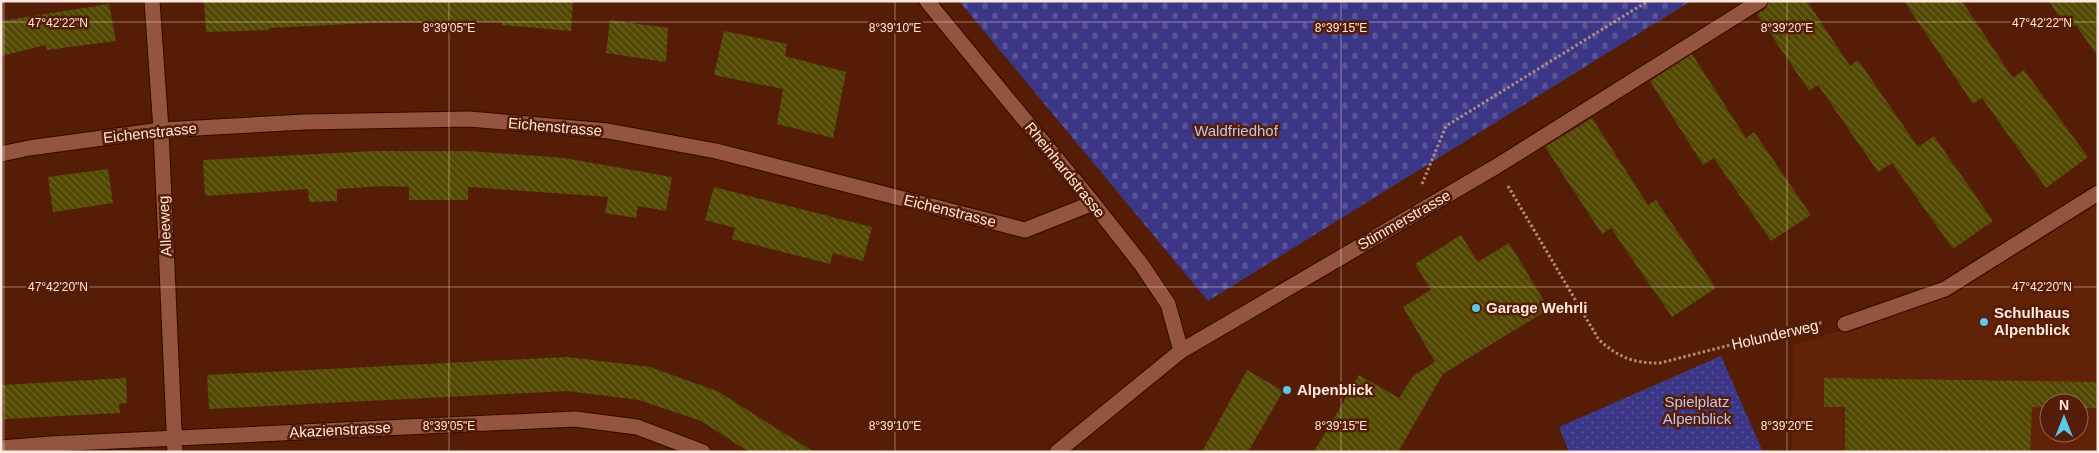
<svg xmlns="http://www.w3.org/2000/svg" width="2099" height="453" viewBox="0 0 2099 453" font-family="Helvetica,sans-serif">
	<defs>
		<pattern id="cemetery-stones" width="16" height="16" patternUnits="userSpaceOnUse" patternTransform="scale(1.25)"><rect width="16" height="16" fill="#3b3786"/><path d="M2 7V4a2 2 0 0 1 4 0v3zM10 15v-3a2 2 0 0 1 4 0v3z" fill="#585497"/></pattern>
		<pattern id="park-dots" width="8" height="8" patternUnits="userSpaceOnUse" patternTransform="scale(1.25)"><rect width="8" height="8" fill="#3b3786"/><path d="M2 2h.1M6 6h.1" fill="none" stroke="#585497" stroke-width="1.8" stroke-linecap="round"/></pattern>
		<pattern id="building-back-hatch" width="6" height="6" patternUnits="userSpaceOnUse" patternTransform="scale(1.25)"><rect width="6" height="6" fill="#514802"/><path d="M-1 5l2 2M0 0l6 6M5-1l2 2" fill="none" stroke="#6b6227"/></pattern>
	</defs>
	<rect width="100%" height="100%" fill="#551d06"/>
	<!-- built -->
	<path fill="#612207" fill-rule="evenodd" d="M 2098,204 L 2098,452 L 1792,452 L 1793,345 L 1946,298 ZM 2049,403 L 2079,403 L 2079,433 L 2049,433 Z"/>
	<!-- cemetery -->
	<path fill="url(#cemetery-stones)" d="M 959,1 L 1691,1 L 1208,301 Z"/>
	<!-- park -->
	<path fill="url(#park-dots)" d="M 1721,356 L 1763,452 L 1569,452 L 1559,427 Z"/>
	<!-- building -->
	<path fill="url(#building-back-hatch)" d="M 204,1 L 573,1 L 571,31 L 502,25 L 502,22 L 371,23 L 269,28 L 269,30 L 206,32 Z
		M 1769,1 L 1807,1 L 1850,66 L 1858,60 L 1918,147 L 1934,136 L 1993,221 L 1953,249 L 1892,163 L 1878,172 L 1818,85 L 1809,91 L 1757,14 L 1765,9 Z
		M 1904,1 L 1962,1 L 2013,78 L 2024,70 L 2088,157 L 2046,188 L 1982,98 L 1973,104 Z
		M 2049,1 L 2098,1 L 2098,57 L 2076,25 L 2068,30 Z
		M 109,4 L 116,41 L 47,50 L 46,45 L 1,56 L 1,21 Z
		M 610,20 L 668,28 L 666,62 L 606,53 Z
		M 724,31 L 787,44 L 785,56 L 846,72 L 833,138 L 777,124 L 783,89 L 714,75 Z
		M 1692,54 L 1746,138 L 1754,132 L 1811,215 L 1771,241 L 1714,158 L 1703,165 L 1650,81 Z
		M 1592,118 L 1648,205 L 1656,200 L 1716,288 L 1672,317 L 1611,228 L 1602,234 L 1545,147 Z
		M 375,151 L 469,151 L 564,158 L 672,177 L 666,211 L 638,206 L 636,218 L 605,213 L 608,197 L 468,187 L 468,200 L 409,200 L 409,187 L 385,186 L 337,189 L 337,201 L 309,202 L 308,189 L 205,196 L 203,160 Z
		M 108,169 L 113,203 L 53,212 L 48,177 Z
		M 714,187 L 872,227 L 863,261 L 833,253 L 830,264 L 732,239 L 735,228 L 705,220 Z
		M 1461,235 L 1478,262 L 1509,243 L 1549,309 L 1443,374 L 1398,452 L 1314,452 L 1359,375 L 1399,398 L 1413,376 L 1435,362 L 1403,307 L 1431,290 L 1415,264 Z
		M 567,357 L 650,367 L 717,391 L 814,452 L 749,452 L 701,421 L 639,400 L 567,391 L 209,409 L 207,375 Z
		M 1247,370 L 1283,391 L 1248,452 L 1202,452 Z
		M 126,378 L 127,403 L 119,404 L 120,413 L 4,419 L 2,385 Z
		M 1824,378 L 2098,382 L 2098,408 L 2079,408 L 2079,403 L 2049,403 L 2049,408 L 2032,407 L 2030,452 L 1845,452 L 1845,407 L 1824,407 Z"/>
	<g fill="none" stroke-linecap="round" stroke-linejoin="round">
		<defs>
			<path id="street" d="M 152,1 L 161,130 L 175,452
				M 1,154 L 29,148 L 161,130 L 305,122 L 469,119 L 608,131 L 716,151 L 1025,230 L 1093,203
				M 1845,324 L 1945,289 L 2098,193
				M 1181,351 L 1497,166 L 1760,1
				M 1,448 L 51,444 L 575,419 L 637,427 L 703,452"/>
			<path id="secondary" d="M 927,1 L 1093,203 L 1141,264 L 1168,304 L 1181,351 L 1057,452"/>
		</defs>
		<!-- street casing -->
		<use href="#street" stroke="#320900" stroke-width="17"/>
		<!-- secondary casing -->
		<use href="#secondary" stroke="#320900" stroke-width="17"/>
		<!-- path -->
		<path stroke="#b28c7d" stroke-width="3" stroke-dasharray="2.5 2.5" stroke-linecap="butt" d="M 1422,184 L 1446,126 L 1648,1
			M 1508,186 L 1599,340 C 1620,358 1633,363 1660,363 L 1816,323 L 1824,323"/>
		<!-- street -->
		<use href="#street" stroke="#93553f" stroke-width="15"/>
		<!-- secondary -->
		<use href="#secondary" stroke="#93553f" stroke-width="15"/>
	</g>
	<!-- ticks -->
	<path fill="none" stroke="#ffe8e0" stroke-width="1" stroke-opacity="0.45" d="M 4,1 L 4,452M 449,1 L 449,452M 895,1 L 895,452M 1341,1 L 1341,452M 1787,1 L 1787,452M 1,22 L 2098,22M 1,287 L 2098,287"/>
	<!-- markers -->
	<g fill="#5cc7e8" stroke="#551d06" stroke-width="2">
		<circle cx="1476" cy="308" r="5"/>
		<circle cx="1984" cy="322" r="5"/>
		<circle cx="1287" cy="390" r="5"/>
	</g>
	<g text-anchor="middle" stroke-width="5" stroke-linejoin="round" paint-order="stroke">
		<!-- street labels -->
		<g font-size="15" fill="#ffe8e0" stroke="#551d06">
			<text transform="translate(555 127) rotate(5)" y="5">Eichenstrasse</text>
			<text transform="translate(150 133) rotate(-6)" y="5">Eichenstrasse</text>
			<text transform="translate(1065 170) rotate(51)" y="5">Rheinhardstrasse</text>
			<text transform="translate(950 211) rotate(14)" y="5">Eichenstrasse</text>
			<text transform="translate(1404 220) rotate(-30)" y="5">Stimmerstrasse</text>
			<text transform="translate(165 226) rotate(-93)" y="5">Alleeweg</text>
			<text transform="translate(1775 335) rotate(-13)" y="5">Holunderweg</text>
			<text transform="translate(340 430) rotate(-3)" y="5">Akazienstrasse</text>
		</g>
		<!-- park labels -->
		<g font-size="15" fill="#bfc4f3" stroke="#551d06">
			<text x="1236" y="136">Waldfriedhof</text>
			<text x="1697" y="407">Spielplatz<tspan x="1697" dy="17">Alpenblick</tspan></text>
		</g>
		<!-- poi labels -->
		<g font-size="15" font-weight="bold" fill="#ffe8e0" stroke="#551d06" text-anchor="start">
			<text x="1486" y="313">Garage Wehrli</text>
			<text x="1994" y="318">Schulhaus<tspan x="1994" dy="17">Alpenblick</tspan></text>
			<text x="1297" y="395">Alpenblick</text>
		</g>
	</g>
	<g font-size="12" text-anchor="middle" fill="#ffe8e0" stroke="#551d06" stroke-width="5" stroke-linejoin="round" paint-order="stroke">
		<text x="58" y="27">47°42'22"N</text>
		<text x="2042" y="27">47°42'22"N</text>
		<text x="449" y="32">8°39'05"E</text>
		<text x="895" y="32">8°39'10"E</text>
		<text x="1341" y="32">8°39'15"E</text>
		<text x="1787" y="32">8°39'20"E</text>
		<text x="58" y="291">47°42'20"N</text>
		<text x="2042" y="291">47°42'20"N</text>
		<text x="449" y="430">8°39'05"E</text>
		<text x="895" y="430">8°39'10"E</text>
		<text x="1341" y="430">8°39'15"E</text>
		<text x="1787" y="430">8°39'20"E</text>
	</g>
	<!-- border -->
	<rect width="2099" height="453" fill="none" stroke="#ffe8e0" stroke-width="5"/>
	<!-- north arrow -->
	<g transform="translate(2064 418)"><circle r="24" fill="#551d06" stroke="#996e5d"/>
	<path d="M0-4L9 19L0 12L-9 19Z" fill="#5cc7e8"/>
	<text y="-8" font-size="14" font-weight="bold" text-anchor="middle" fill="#ffe8e0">N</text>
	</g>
</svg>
